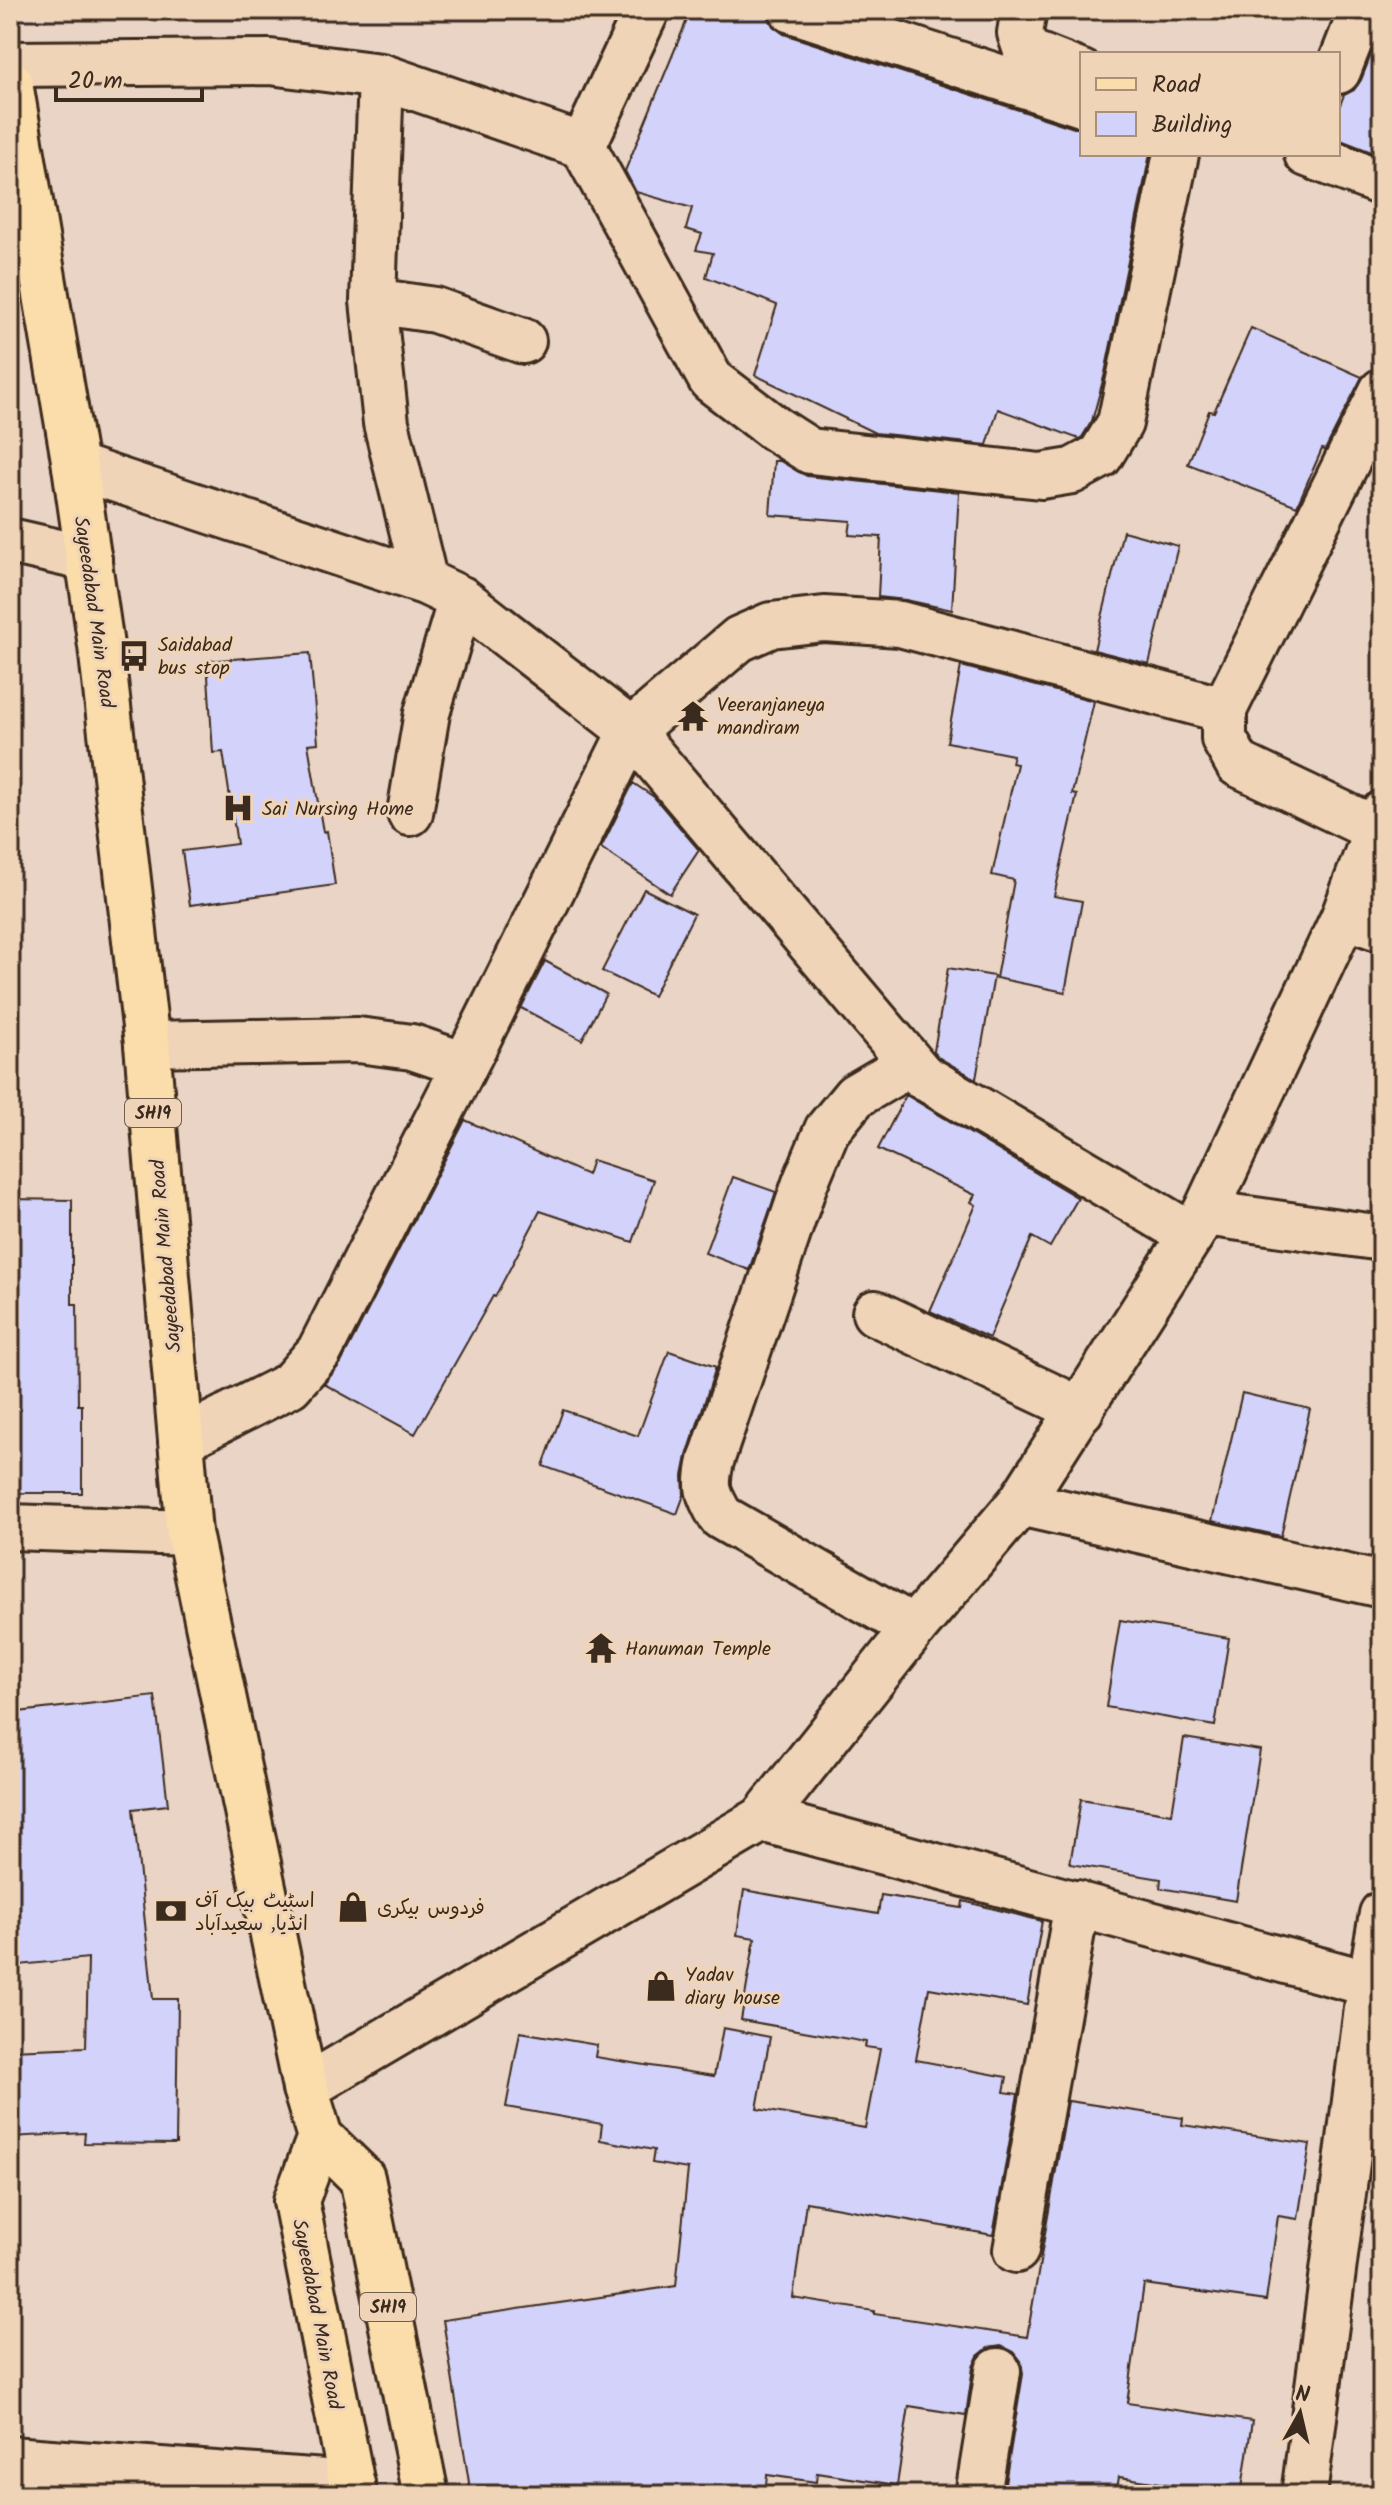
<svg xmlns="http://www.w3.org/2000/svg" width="1392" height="2505" viewBox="0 0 1392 2505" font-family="Kalam,'Playpen Sans Arabic',sans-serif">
	<rect width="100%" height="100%" fill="#ead4c5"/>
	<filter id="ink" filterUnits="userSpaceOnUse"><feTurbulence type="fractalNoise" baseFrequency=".0125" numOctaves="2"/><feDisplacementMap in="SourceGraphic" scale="16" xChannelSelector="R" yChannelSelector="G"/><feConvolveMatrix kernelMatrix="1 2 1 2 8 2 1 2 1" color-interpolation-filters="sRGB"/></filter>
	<g filter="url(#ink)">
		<!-- building -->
		<path fill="#d2d2fb" stroke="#3b2a1e" stroke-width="2" d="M 691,10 L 768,10 L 768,16 L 773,26 L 784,34 L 1074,128 L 1082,128 L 1082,154 L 1150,154 L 1105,373 L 1092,421 L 1082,437 L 1079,439 L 998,409 L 987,445 L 875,433 L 755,375 L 777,305 L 706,277 L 713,253 L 696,250 L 702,234 L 686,229 L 692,208 L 636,192 L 625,171 Z
			M 1382,27 L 1382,156 L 1338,139 L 1338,110 L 1344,95 L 1354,90 L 1361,80 Z
			M 1251,328 L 1362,377 L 1325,450 L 1322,449 L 1297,506 L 1188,464 L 1209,411 L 1214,412 Z
			M 774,461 L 780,461 L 807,476 L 959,492 L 952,610 L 906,600 L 878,597 L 881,537 L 849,535 L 851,521 L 770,515 Z
			M 1123,531 L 1178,546 L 1149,664 L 1094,650 Z
			M 310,653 L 318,743 L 308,744 L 323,832 L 327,831 L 335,885 L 190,905 L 182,851 L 237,844 L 223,752 L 213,753 L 207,661 Z
			M 961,666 L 1094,701 L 1072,794 L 1077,795 L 1054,896 L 1082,901 L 1065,992 L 996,978 L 1014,880 L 992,875 L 1017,764 L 1011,763 L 1013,755 L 947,742 Z
			M 633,783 L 654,797 L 699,850 L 670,894 L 601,848 Z
			M 644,889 L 694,914 L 653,996 L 602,971 Z
			M 545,961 L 606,994 L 582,1040 L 521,1008 Z
			M 948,968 L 994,976 L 976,1079 L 938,1057 L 934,1051 Z
			M 906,1095 L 1078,1198 L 1050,1247 L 1032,1237 L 989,1338 L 930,1311 L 976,1205 L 971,1202 L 975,1195 L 878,1149 Z
			M 465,1120 L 587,1175 L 592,1160 L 654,1180 L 633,1242 L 540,1211 L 495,1297 L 493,1296 L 415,1434 L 324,1384 L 341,1363 Z
			M 733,1177 L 776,1192 L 749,1270 L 705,1253 Z
			M 10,1199 L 72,1200 L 72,1304 L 77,1304 L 78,1405 L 82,1405 L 82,1493 L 10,1493 Z
			M 669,1351 L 716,1367 L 687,1456 L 683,1476 L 684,1495 L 677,1514 L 543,1466 L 563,1410 L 638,1436 Z
			M 1242,1393 L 1310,1409 L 1281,1536 L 1212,1521 Z
			M 1120,1620 L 1229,1638 L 1215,1726 L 1106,1707 Z
			M 155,1696 L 168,1805 L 133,1809 L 153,1999 L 178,1999 L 176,2144 L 84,2143 L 85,2133 L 10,2137 L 10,2050 L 86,2047 L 88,1958 L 10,1966 L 10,1713 Z
			M 1184,1738 L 1260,1750 L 1236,1901 L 1160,1888 L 1161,1879 L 1070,1864 L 1081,1799 L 1172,1814 Z
			M 744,1890 L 878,1914 L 881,1895 L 962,1908 L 963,1901 L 1042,1921 L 1027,2005 L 929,1988 L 916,2060 L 1007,2077 L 1004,2092 L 1018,2094 L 993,2235 L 806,2202 L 793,2298 L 874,2311 L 874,2314 L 1027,2337 L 1068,2101 L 1183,2118 L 1182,2125 L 1310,2144 L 1298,2219 L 1278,2216 L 1266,2301 L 1144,2284 L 1127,2403 L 1252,2421 L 1241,2495 L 1119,2477 L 1116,2495 L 1003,2495 L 1023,2374 L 1021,2361 L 1014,2352 L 1001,2346 L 988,2348 L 978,2356 L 973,2367 L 966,2415 L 909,2406 L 897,2485 L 817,2473 L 816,2482 L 767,2475 L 765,2495 L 471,2495 L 443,2320 L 676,2286 L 688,2169 L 652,2163 L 654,2150 L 600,2140 L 602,2124 L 506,2107 L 520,2032 L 597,2045 L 595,2057 L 714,2076 L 723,2028 L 770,2037 L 757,2109 L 865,2128 L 880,2049 L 865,2047 L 866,2042 L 741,2020 L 755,1938 L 737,1935 Z"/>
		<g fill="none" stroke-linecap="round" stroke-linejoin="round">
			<defs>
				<path id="minor" d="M 792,10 L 1082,104
					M 1024,10 L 1020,33 L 1026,51 L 1082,73
					M 10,64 L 270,62 L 381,76 L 583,146 L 711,380 L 774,428 L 810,451 L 1041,476 L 1072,471 L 1100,456 L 1120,423 L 1176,154
					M 1338,71 L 1362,10
					M 381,76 L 373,301 L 386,423 L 425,582
					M 583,146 L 647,10
					M 1307,154 L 1382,183
					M 373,301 L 435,310 L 523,341
					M 75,466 L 425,582 L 461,599 L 631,731 L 922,1076 L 1191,1235 L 1205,1213 L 1382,1238
					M 10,541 L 89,559
					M 1224,710 L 1382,391
					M 410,813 L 427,713 L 461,599
					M 1344,916 L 1382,929
					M 147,1044 L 358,1040 L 412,1047 L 465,1065
					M 911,1063 L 855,1096 L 827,1130 L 805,1183 L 711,1461 C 705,1487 707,1493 721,1517 L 914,1628
					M 875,1313 L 1081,1410
					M 181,1440 L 290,1385 L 319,1352 L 475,1045 L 631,731 L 739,639 L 771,625 L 824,619 L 900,624 L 1224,710 L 1224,739 L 1238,764 L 1375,829
					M 1020,1503 L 1382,1585
					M 762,1819 L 1382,1987
					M 1016,2250 L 1077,1903
					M 10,2459 L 352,2484
					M 978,2495 L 998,2371
					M 1304,2495 L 1370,1985 L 1382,1914"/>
				<path id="tertiary" d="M 1205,1213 L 1344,916 L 1382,814
					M 10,1527 L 189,1533
					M 305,2088 L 762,1819 L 914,1628 L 1020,1503 L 1191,1235"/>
				<path id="primary" d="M 10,83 L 75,466 L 101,646 L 147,1044 L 189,1533 L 305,2088 L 320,2137 L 362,2178 L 426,2495
					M 320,2137 L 296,2201 L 354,2495"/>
			</defs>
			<!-- minor casing -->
			<use href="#minor" stroke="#3b2a1e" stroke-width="50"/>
			<!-- tertiary casing -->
			<use href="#tertiary" stroke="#3b2a1e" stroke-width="50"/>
			<!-- primary casing -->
			<use href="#primary" stroke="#3b2a1e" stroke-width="50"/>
			<!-- minor -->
			<use href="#minor" stroke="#f0d4b7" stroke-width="44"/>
			<!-- tertiary -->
			<use href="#tertiary" stroke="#f0d4b7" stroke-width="44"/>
			<!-- primary -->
			<use href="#primary" stroke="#fbddab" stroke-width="44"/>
		</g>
	</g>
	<!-- icons -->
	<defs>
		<symbol id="bus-bare" viewBox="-9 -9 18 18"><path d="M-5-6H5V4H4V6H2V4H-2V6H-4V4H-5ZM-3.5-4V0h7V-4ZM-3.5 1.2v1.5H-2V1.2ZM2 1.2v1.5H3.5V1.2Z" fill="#3b2a1e" stroke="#f0d4b7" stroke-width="2.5" paint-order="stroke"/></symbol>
		<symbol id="temple-bare" viewBox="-9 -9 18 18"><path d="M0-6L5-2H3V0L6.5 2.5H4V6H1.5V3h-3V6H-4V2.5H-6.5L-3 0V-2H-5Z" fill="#3b2a1e" stroke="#f0d4b7" stroke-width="2.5" paint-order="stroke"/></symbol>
		<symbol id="hospital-bare" viewBox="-9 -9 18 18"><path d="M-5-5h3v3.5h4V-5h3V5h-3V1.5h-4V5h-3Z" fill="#3b2a1e" stroke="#f0d4b7" stroke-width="2.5" paint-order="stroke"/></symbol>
		<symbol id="shop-bare" viewBox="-9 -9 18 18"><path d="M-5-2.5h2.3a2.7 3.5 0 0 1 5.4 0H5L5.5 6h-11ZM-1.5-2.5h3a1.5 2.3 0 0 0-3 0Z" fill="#3b2a1e" stroke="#f0d4b7" stroke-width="2.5" paint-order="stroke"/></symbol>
		<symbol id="bank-bare" viewBox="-9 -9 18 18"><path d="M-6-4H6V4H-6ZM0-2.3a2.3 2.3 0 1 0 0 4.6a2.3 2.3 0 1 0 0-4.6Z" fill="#3b2a1e" stroke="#f0d4b7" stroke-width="2.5" paint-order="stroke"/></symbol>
	</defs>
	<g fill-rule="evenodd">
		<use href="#bus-bare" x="112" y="634" width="44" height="44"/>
		<use href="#temple-bare" x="671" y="694" width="44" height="44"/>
		<use href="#hospital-bare" x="216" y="786" width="44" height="44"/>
		<use href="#temple-bare" x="579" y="1626" width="44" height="44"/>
		<use href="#shop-bare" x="331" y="1885" width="44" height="44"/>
		<use href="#bank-bare" x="149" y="1889" width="44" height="44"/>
		<use href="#shop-bare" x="639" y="1964" width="44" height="44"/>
	</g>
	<g text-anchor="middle" stroke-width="6" stroke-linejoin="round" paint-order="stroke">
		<!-- shield labels -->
		<g fill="#f0d4b7" stroke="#715d4c" stroke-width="2">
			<rect x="125" y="1099" width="56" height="28" rx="6"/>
			<rect x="360" y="2293" width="56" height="28" rx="6"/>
		</g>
		<g font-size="18" font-weight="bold" fill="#3b2a1e">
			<text x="153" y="1119">SH19</text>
			<text x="388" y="2313">SH19</text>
		</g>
		<!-- street labels -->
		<g font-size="20" fill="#3b2a1e" stroke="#f0d4b7">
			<text transform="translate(95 612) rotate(82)" y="7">Sayeedabad Main Road</text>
			<text transform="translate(165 1256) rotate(-95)" y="7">Sayeedabad Main Road</text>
			<text transform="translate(318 2314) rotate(79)" y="7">Sayeedabad Main Road</text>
		</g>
		<!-- poi labels -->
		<g font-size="20" fill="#3b2a1e" stroke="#f0d4b7" text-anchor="start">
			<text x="158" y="651">Saidabad<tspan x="158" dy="23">bus stop</tspan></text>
			<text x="717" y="711">Veeranjaneya<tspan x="717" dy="23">mandiram</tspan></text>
			<text x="262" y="815">Sai Nursing Home</text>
			<text x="625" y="1655">Hanuman Temple</text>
			<text x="195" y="1907">اسٹیٹ بیک آف<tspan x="195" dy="23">انڈیا, سعیدآباد</tspan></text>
			<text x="377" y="1914">فردوس بیکری</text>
			<text x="685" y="1981">Yadav<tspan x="685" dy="23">diary house</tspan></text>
		</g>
	</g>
	<!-- margin -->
	<rect width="1392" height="2505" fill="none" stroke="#f0d4b7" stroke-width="40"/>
	<rect x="20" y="20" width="1352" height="2465" fill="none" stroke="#3b2a1e" stroke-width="3" filter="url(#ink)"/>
	<!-- legend -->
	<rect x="1080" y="52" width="260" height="104" fill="#f0d4b7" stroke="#a8907a" stroke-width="2"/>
	<rect x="1096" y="78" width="40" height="12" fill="#fbddab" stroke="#a8907a" stroke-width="2"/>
	<text x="1152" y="92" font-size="24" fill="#3b2a1e">Road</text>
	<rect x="1096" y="112" width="40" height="24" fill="#d2d2fb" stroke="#a8907a" stroke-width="2"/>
	<text x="1152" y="132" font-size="24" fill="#3b2a1e">Building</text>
	<!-- north arrow -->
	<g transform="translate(1300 2413) rotate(8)" stroke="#f0d4b7" stroke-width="6" paint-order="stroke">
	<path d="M0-6L14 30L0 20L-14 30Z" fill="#3b2a1e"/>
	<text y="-12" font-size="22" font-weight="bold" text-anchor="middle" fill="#3b2a1e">N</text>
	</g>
	<!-- scale -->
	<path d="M56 88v12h146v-12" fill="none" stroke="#3b2a1e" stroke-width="4"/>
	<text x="68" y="88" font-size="24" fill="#3b2a1e" stroke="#f0d4b7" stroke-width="6" paint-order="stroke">20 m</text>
</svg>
